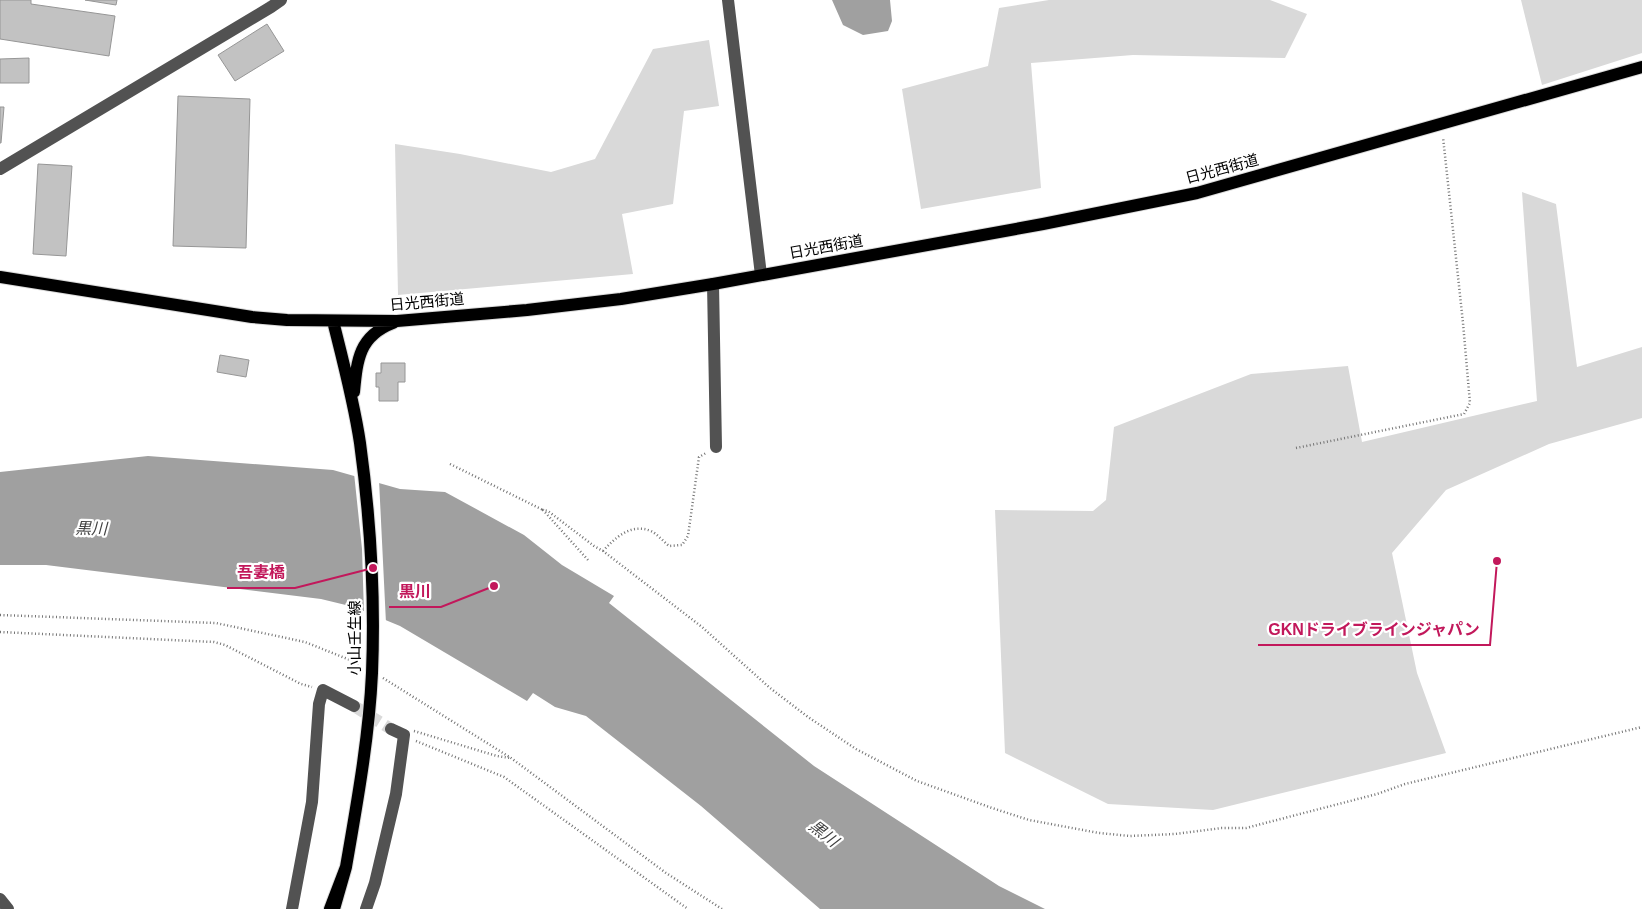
<svg xmlns="http://www.w3.org/2000/svg" width="1642" height="909" viewBox="0 0 1642 909" font-family="Arial,'Noto Sans JP',sans-serif">
	<rect width="100%" height="100%" fill="#fff"/>
	<!-- green -->
	<path fill="#d9d9d9" d="M 1049,0 L 1270,0 L 1307,14 L 1285,58 L 1133,55 L 1031,63 L 1041,188 L 921,209 L 902,89 L 988,66 L 999,8 Z
		M 1521,0 L 1642,0 L 1642,53 L 1542,85 Z
		M 709,40 L 719,106 L 684,111 L 673,204 L 622,214 L 633,274 L 398,295 L 395,144 L 460,154 L 551,172 L 595,159 L 653,49 Z
		M 1522,192 L 1556,204 L 1577,367 L 1642,347 L 1642,418 L 1549,444 L 1446,490 L 1392,553 L 1417,673 L 1446,753 L 1213,810 L 1108,804 L 1005,753 L 995,510 L 1093,511 L 1106,500 L 1114,427 L 1251,374 L 1348,366 L 1362,442 L 1537,401 Z"/>
	<!-- water -->
	<path fill="#a0a0a0" d="M 832,0 L 890,0 L 892,21 L 888,31 L 863,35 L 843,25 Z
		M 148,456 L 333,470 L 400,489 L 445,492 L 524,535 L 562,565 L 614,596 L 609,603 L 814,766 L 999,886 L 1045,909 L 820,909 L 701,806 L 586,716 L 555,707 L 533,693 L 527,701 L 400,626 L 354,607 L 321,599 L 46,565 L 0,565 L 0,472 Z"/>
	<!-- pier -->
	<path fill="#fff" d="M 354,473 L 379,480 L 386,623 L 364,614 L 362,549 Z"/>
	<!-- building -->
	<path fill="#c2c2c2" stroke="#969696" d="M 0,0 L 31,0 L 31,4 L 115,16 L 109,56 L 0,39 Z
		M 85,0 L 117,0 L 116,5 Z
		M 267,24 L 284,51 L 235,81 L 218,55 Z
		M 29,58 L 29,83 L 0,83 L 0,59 Z
		M 178,96 L 250,99 L 246,248 L 173,246 Z
		M 0,107 L 4,107 L 1,143 L 0,143 Z
		M 38,164 L 72,166 L 66,256 L 33,254 Z
		M 220,355 L 249,360 L 246,377 L 217,372 Z
		M 381,363 L 405,363 L 405,382 L 398,382 L 398,401 L 379,401 L 379,387 L 376,387 L 376,373 L 381,373 Z"/>
	<g fill="none" stroke-linecap="round" stroke-linejoin="round">
		<!-- minor-tunnel -->
		<path stroke="#d9d9d9" stroke-width="12" stroke-dasharray="12 6" stroke-linecap="butt" d="M 354,706 L 391,729"/>
		<defs>
			<path id="major" d="M 0,277 L 252,317 L 287,320 L 397,321 L 527,310 L 621,299 L 713,284 L 1043,224 L 1197,193 L 1642,67
				M 333,321 C 343,361 354,402 360,443 C 370,516 375,599 372,673 C 369,738 357,803 346,867
				M 354,392 C 357,360 359,336 393,323
				M 330,909 L 346,867 L 334,909"/>
		</defs>
		<!-- major casing -->
		<use href="#major" stroke="#dbdbdb" stroke-width="14"/>
		<!-- path -->
		<path stroke="#747474" stroke-width="2.5" stroke-dasharray="1 2.5" stroke-linecap="butt" d="M 1296,448 L 1464,414 L 1470,403 L 1463,323 L 1443,137
			M 450,464 L 543,510
			M 603,551 C 616,537 631,523 651,531 C 657,534 663,541 669,546 L 682,545 L 688,536 L 699,457 L 706,453
			M 588,560 L 543,510 L 548,511 L 594,546 L 603,551 L 702,627 L 770,688 L 808,717 L 856,749 L 917,781 L 992,808 L 1029,820 L 1099,833 L 1130,836 L 1175,834 L 1222,828 L 1246,828 L 1377,794 L 1405,784 L 1642,727
			M 0,615 L 216,623 L 305,642 L 360,664
			M 0,632 L 214,642 L 225,645 L 301,684 L 312,687
			M 383,678 L 511,758 L 666,873 L 722,909
			M 414,731 L 497,756 L 510,758
			M 416,741 L 504,777 L 688,909"/>
		<!-- minor -->
		<path stroke="#525252" stroke-width="12" d="M 728,0 L 761,275
			M 0,169 L 271,7 L 281,0
			M 713,284 L 716,447
			M 0,899 L 8,909
			M 292,909 L 312,802 L 319,704 L 323,690 L 354,706
			M 366,909 L 375,883 L 396,794 L 404,735 L 391,729"/>
		<!-- major -->
		<use href="#major" stroke="#000" stroke-width="12"/>
	</g>
	<g text-anchor="middle" stroke-width="4.5" stroke-linejoin="round" paint-order="stroke">
		<!-- street labels -->
		<g font-size="15" fill="#000" stroke="#fff">
			<text transform="translate(1222 169) rotate(-15)" y="5">日光西街道</text>
			<text transform="translate(826 247) rotate(-10)" y="5">日光西街道</text>
			<text transform="translate(427 302) rotate(-5)" y="5">日光西街道</text>
			<text transform="translate(355 638) rotate(-90)" y="5">小山壬生線</text>
		</g>
		<!-- water labels -->
		<g font-size="16" font-style="italic" fill="#414141" stroke="#fff">
			<text transform="translate(91 528) rotate(1)" y="6">黒川</text>
			<text transform="translate(824 833) rotate(38)" y="6">黒川</text>
		</g>
	</g>
	<!-- callouts -->
	<path fill="none" stroke="#c2185b" stroke-width="2" d="M373 568L295 588H227M494 586L441 607H389M1497 561L1490 645H1258"/>
	<g fill="#c2185b" stroke="#fff" stroke-width="2">
		<circle cx="373" cy="568" r="5"/>
		<circle cx="494" cy="586" r="5"/>
		<circle cx="1497" cy="561" r="5"/>
	</g>
	<g font-size="16" text-anchor="middle" font-weight="bold" fill="#c2185b" stroke="#fff" stroke-width="4.5" stroke-linejoin="round" paint-order="stroke">
		<text x="261" y="578">吾妻橋</text>
		<text x="415" y="597">黒川</text>
		<text x="1374" y="635">GKNドライブラインジャパン</text>
	</g>
</svg>
